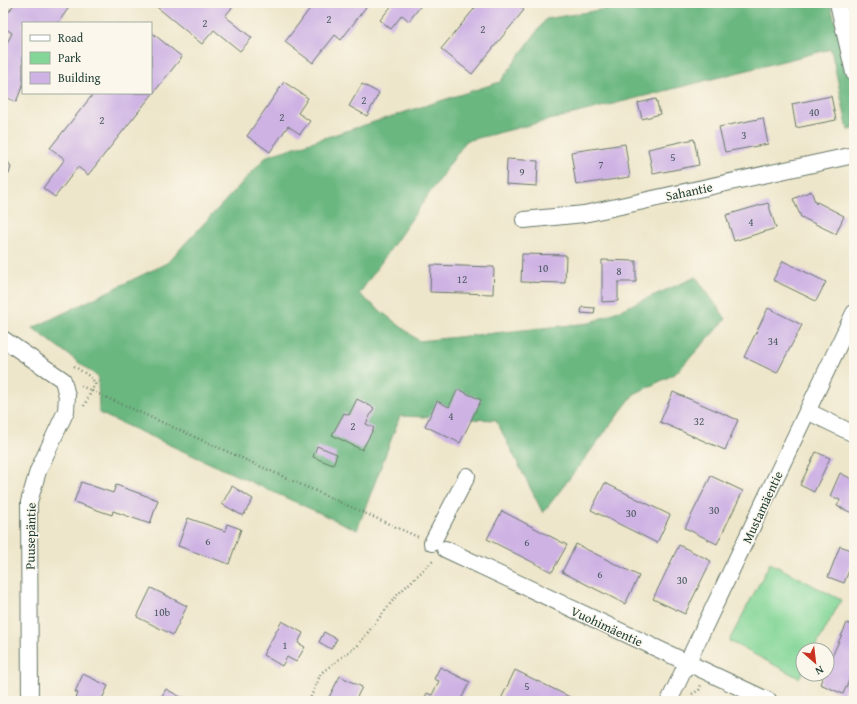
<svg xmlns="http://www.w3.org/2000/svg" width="857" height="704" viewBox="0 0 857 704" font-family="'Gentium Book Plus',serif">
	<rect width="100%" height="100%" fill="#fbf7ec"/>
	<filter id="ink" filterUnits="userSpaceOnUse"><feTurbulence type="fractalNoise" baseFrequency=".025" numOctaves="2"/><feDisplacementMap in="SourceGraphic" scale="8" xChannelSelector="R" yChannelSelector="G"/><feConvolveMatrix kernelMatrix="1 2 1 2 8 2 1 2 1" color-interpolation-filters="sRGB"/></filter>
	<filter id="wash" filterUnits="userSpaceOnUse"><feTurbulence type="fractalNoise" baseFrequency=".012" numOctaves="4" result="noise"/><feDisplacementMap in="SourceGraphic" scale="16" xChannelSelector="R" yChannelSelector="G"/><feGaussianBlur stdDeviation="0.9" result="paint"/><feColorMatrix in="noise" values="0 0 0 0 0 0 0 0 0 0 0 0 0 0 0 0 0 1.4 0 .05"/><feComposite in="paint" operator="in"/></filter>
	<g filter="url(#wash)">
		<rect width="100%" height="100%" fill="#eee6ca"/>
		<!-- green -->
		<path fill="#83d697" stroke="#518a66" d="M 770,563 L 841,600 L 814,650 L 803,650 L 803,671 L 799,678 L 729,641 Z"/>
		<!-- forest -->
		<path fill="#6ab780" stroke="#447a5a" d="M 640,3 L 830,3 L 842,46 L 854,44 L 854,129 L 848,130 L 831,49 L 466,141 L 359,294 L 419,341 L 590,323 L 696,277 L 726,319 L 675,374 L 634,394 L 543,513 L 496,420 L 400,416 L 357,530 L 99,413 L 98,377 L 33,328 L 167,263 L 267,156 L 500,82 L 546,19 Z"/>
		<g id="blocks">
			<!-- building -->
			<path fill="#ceb2e4" d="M 15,3 L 72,3 L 58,23 L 23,23 L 23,85 L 16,102 L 3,96 L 3,52 L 12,33 L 3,27 L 3,20 Z
				M 152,3 L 236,3 L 225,16 L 252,38 L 240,51 L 214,30 L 202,44 Z
				M 314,3 L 369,3 L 341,40 L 335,35 L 313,63 L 285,42 Z
				M 394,3 L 423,3 L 409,21 L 402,15 L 391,29 L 380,20 Z
				M 479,3 L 516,3 L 524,10 L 472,74 L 441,49 Z
				M 151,32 L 182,57 L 88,175 L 78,167 L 55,197 L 43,188 L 65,159 L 50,148 L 94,93 L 151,93 Z
				M 284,82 L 308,98 L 298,113 L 310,121 L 300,134 L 288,126 L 270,152 L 247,136 Z
				M 362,84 L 379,93 L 367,116 L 349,106 Z
				M 831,96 L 836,120 L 796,128 L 792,104 Z
				M 656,99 L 660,114 L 642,119 L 638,103 Z
				M 763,118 L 768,144 L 725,152 L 719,127 Z
				M 694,139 L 699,165 L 653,174 L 648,149 Z
				M 625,144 L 630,177 L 576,185 L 571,152 Z
				M 3,159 L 7,160 L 11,167 L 9,174 L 3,178 Z
				M 507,159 L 538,161 L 537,186 L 506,184 Z
				M 811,191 L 816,204 L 817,202 L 844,216 L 836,234 L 801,217 L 793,199 Z
				M 768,203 L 776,228 L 734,241 L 726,215 Z
				M 522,254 L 566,255 L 565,283 L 521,282 Z
				M 602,260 L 636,261 L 636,282 L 618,282 L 618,301 L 602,302 Z
				M 783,261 L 826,282 L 816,301 L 773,280 Z
				M 431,265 L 494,267 L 493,294 L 430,292 Z
				M 582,307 L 595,308 L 594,314 L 581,313 Z
				M 768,308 L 802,325 L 777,373 L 744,357 Z
				M 458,389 L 481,400 L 460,443 L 425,426 L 437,401 L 449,407 Z
				M 673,392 L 738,420 L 725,450 L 660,422 Z
				M 357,399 L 374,408 L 366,424 L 374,428 L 362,450 L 332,435 L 344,413 L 349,415 Z
				M 317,446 L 337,454 L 333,465 L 313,457 Z
				M 816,452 L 830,458 L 814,492 L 800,485 Z
				M 840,473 L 854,480 L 854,514 L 837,506 L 840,500 L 830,496 Z
				M 711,476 L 743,491 L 717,544 L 685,528 Z
				M 81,482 L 113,493 L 116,485 L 158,500 L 150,524 L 113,511 L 112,515 L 74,502 Z
				M 605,483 L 670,515 L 657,543 L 591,510 Z
				M 232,486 L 253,499 L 243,516 L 222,504 Z
				M 502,511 L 567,545 L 552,572 L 487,539 Z
				M 188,518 L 225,531 L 227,524 L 241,529 L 229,564 L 178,546 Z
				M 576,544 L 639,576 L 625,604 L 562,572 Z
				M 679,545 L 711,561 L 685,614 L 653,599 Z
				M 840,546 L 854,551 L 854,558 L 844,583 L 828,577 Z
				M 151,588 L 187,606 L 173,635 L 137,617 Z
				M 282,621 L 303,633 L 298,643 L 305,647 L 296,662 L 287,657 L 282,666 L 263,655 Z
				M 847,623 L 854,626 L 854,669 L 843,694 L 820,684 L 824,674 L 827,674 L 827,668 Z
				M 324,632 L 337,639 L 331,649 L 319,642 Z
				M 440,667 L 470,682 L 460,701 L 423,701 L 427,693 L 432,695 L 439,681 L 434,679 Z
				M 515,670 L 578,701 L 500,701 Z
				M 83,674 L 108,686 L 102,699 L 106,701 L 75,701 L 78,693 L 75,692 Z
				M 340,676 L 362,687 L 356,699 L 361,701 L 327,701 Z
				M 166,689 L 188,701 L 159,701 Z"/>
		</g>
	</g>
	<g filter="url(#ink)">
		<use href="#blocks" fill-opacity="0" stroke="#677868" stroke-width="1"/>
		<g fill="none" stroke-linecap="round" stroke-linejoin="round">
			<defs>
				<path id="minor" d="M 838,3 L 854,73
					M 524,220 L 584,214 L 854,155
					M 3,339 L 63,380 L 67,396 L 66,411 L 38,471 L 29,502 L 30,701
					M 807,411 L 854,434
					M 432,543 L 467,476
					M 445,549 L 769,701
					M 669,701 L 854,313"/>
			</defs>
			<!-- minor casing -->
			<use href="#minor" stroke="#677868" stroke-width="18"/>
			<!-- path -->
			<path stroke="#677868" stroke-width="2.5" stroke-dasharray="1 3" stroke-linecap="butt" d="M 74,366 L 92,378 L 95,384 L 83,408
				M 81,386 L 418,537
				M 692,694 L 699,690 L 701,685
				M 310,701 L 310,699 L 321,673 L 358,645 L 398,594 L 434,560"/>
			<!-- minor -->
			<use href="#minor" stroke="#fff" stroke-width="16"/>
		</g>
	</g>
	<g text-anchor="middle" stroke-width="3" stroke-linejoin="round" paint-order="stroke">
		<!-- number labels -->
		<g font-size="11" fill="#4b5a60">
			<text x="329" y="23">2</text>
			<text x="205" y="27">2</text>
			<text x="483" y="33">2</text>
			<text x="364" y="104">2</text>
			<text x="814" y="116">40</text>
			<text x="282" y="121">2</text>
			<text x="102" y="124">2</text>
			<text x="744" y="139">3</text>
			<text x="673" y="161">5</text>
			<text x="601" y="168">7</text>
			<text x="522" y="176">9</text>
			<text x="751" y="226">4</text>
			<text x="543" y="272">10</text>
			<text x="619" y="275">8</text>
			<text x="462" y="283">12</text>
			<text x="773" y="345">34</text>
			<text x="451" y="420">4</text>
			<text x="699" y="425">32</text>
			<text x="353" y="430">2</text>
			<text x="714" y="514">30</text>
			<text x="631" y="517">30</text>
			<text x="208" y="545">6</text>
			<text x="527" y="546">6</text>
			<text x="600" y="578">6</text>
			<text x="682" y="584">30</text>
			<text x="162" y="616">10b</text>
			<text x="285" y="649">1</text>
			<text x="527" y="690">5</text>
		</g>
		<!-- street labels -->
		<g font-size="13" fill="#1f3d34" stroke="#fbf7ec">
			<text transform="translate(689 191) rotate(-12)" y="5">Sahantie</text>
			<text transform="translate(762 507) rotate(-65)" y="5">Mustamäentie</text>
			<text transform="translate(30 536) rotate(-89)" y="5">Puusepäntie</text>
			<text transform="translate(607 626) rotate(25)" y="5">Vuohimäentie</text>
		</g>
	</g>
	<!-- margin -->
	<rect width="857" height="704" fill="none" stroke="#fbf7ec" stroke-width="16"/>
	<!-- legend -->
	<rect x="22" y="22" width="130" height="72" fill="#fbf7ec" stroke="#a3ada2"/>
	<rect x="30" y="35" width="20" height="6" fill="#ffffff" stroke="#a3ada2"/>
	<text x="58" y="42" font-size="12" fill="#1f3d34">Road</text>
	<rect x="30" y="52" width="20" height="12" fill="#83d697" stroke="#a3ada2"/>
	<text x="58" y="62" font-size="12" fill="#1f3d34">Park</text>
	<rect x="30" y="72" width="20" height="12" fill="#ceb2e4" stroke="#a3ada2"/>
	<text x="58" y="82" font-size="12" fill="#1f3d34">Building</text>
	<!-- north arrow -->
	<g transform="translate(815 662) rotate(152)"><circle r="19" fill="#fbf7ec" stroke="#a3ada2"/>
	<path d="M0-3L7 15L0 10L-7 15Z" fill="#c8321e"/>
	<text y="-6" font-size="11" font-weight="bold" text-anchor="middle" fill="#1f3d34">N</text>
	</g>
</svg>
